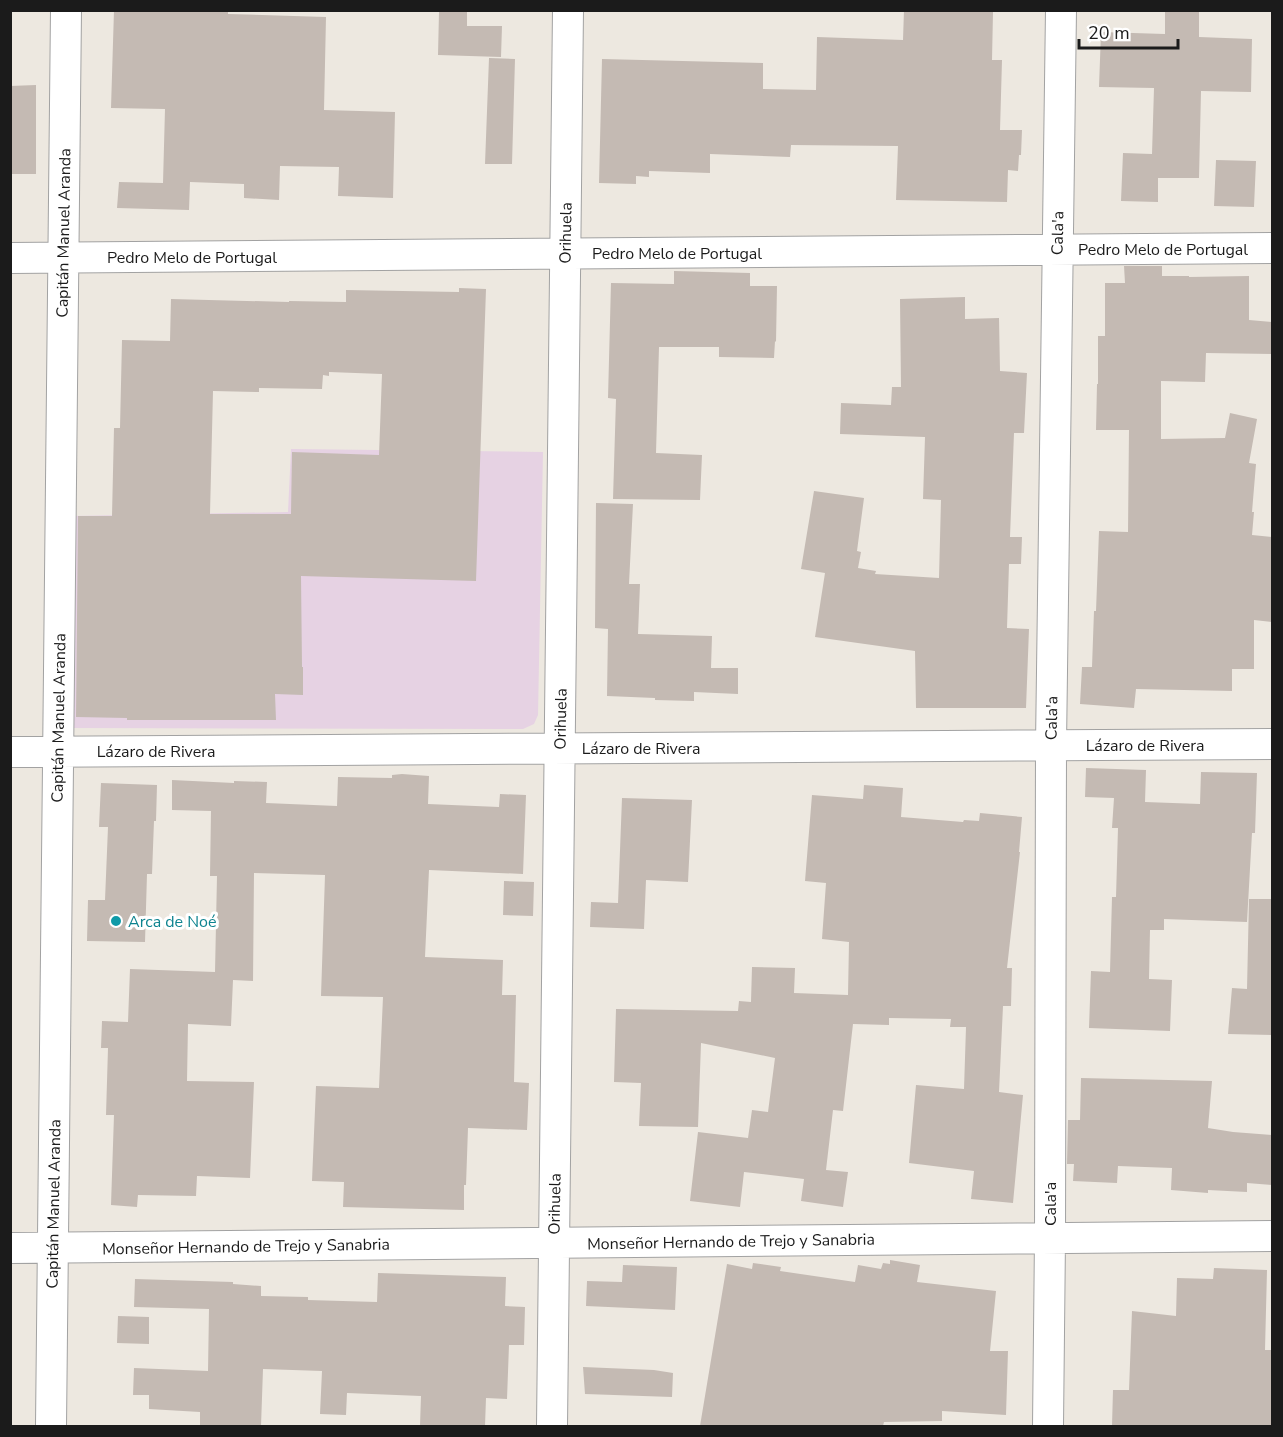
<svg xmlns="http://www.w3.org/2000/svg" width="1283" height="1437" viewBox="0 0 1283 1437" font-family="'Nunito Sans',sans-serif">
	<rect width="100%" height="100%" fill="#ede8e0"/>
	<!-- industrial -->
	<path fill="#e6d2e3" d="M 291,449 L 543,452 L 538,715 L 534,724 L 523,729 L 68,728 L 72,516 L 288,512 Z"/>
	<!-- building -->
	<path fill="#c4bab3" fill-rule="evenodd" d="M 114,10 L 228,10 L 228,14 L 326,17 L 324,110 L 395,112 L 393,198 L 338,196 L 339,167 L 280,166 L 279,200 L 244,198 L 244,184 L 190,182 L 189,210 L 117,208 L 119,182 L 163,183 L 165,109 L 111,108 Z
		M 904,10 L 993,12 L 992,60 L 1002,60 L 1000,130 L 1022,130 L 1021,155 L 1019,155 L 1018,171 L 1008,170 L 1007,202 L 896,200 L 898,146 L 791,145 L 790,157 L 710,154 L 710,173 L 649,171 L 649,177 L 636,176 L 636,184 L 599,183 L 602,59 L 763,63 L 763,89 L 816,90 L 817,37 L 903,40 Z
		M 1165,10 L 1199,10 L 1199,37 L 1252,39 L 1251,92 L 1201,91 L 1199,178 L 1158,178 L 1158,202 L 1121,201 L 1123,153 L 1152,154 L 1154,88 L 1099,87 L 1101,32 L 1165,34 Z
		M 439,12 L 467,12 L 467,26 L 502,26 L 501,57 L 438,55 Z
		M 489,58 L 515,59 L 512,164 L 485,164 Z
		M 36,85 L 36,174 L 10,174 L 10,86 Z
		M 1216,160 L 1256,161 L 1254,207 L 1214,206 Z
		M 1124,266 L 1162,266 L 1162,276 L 1189,276 L 1189,277 L 1249,276 L 1249,320 L 1272,322 L 1272,354 L 1206,353 L 1205,382 L 1161,381 L 1161,439 L 1225,438 L 1230,413 L 1257,419 L 1249,463 L 1256,464 L 1252,512 L 1254,512 L 1252,535 L 1272,537 L 1272,622 L 1254,620 L 1254,669 L 1232,669 L 1232,691 L 1136,689 L 1134,708 L 1080,704 L 1082,667 L 1092,667 L 1094,611 L 1096,611 L 1099,531 L 1128,532 L 1129,430 L 1096,430 L 1097,384 L 1098,384 L 1098,336 L 1105,336 L 1105,283 L 1125,283 Z
		M 674,271 L 750,273 L 750,286 L 777,286 L 776,342 L 775,341 L 774,358 L 719,357 L 719,347 L 659,347 L 656,453 L 702,455 L 700,500 L 613,499 L 616,399 L 608,398 L 611,283 L 674,284 Z
		M 459,288 L 486,289 L 476,581 L 301,576 L 302,667 L 303,667 L 303,695 L 275,694 L 276,720 L 127,720 L 127,718 L 76,717 L 78,516 L 112,516 L 114,428 L 120,428 L 122,340 L 170,341 L 171,299 L 289,302 L 289,301 L 346,302 L 346,290 L 459,292 ZM 329,372 L 382,374 L 379,455 L 292,452 L 291,514 L 210,514 L 213,391 L 259,392 L 259,388 L 322,389 L 323,375 L 329,376 Z
		M 965,297 L 965,319 L 999,318 L 1000,371 L 1027,373 L 1024,433 L 1014,433 L 1010,537 L 1022,537 L 1021,564 L 1009,564 L 1007,628 L 1029,629 L 1026,708 L 916,708 L 915,651 L 815,637 L 825,573 L 801,569 L 814,491 L 864,498 L 857,551 L 861,552 L 858,568 L 876,571 L 875,574 L 939,578 L 941,500 L 923,499 L 925,437 L 840,434 L 841,403 L 891,405 L 892,387 L 901,387 L 900,299 Z
		M 596,503 L 633,504 L 629,584 L 640,584 L 638,634 L 712,636 L 711,668 L 738,668 L 738,694 L 694,692 L 694,701 L 655,700 L 655,698 L 607,696 L 608,629 L 595,628 Z
		M 1086,768 L 1146,770 L 1145,802 L 1200,804 L 1201,772 L 1257,773 L 1255,833 L 1252,833 L 1247,922 L 1164,919 L 1164,930 L 1150,930 L 1149,979 L 1172,980 L 1170,1031 L 1089,1028 L 1091,971 L 1110,972 L 1112,897 L 1116,897 L 1118,828 L 1112,828 L 1114,798 L 1085,797 Z
		M 402,774 L 429,776 L 428,804 L 499,807 L 500,794 L 526,795 L 523,874 L 429,870 L 425,957 L 503,960 L 502,995 L 516,995 L 514,1082 L 529,1083 L 527,1130 L 468,1128 L 466,1185 L 464,1185 L 464,1210 L 343,1207 L 344,1182 L 312,1181 L 316,1086 L 379,1088 L 383,997 L 321,996 L 325,875 L 254,873 L 253,981 L 233,980 L 231,1026 L 188,1024 L 187,1081 L 254,1082 L 250,1178 L 197,1176 L 196,1196 L 138,1195 L 137,1207 L 111,1205 L 114,1115 L 106,1115 L 108,1048 L 101,1048 L 102,1021 L 128,1022 L 130,969 L 215,972 L 217,876 L 210,876 L 211,811 L 172,810 L 172,780 L 234,783 L 234,781 L 267,782 L 266,803 L 337,806 L 338,777 L 392,778 L 392,775 Z
		M 101,783 L 157,785 L 156,821 L 154,821 L 152,874 L 147,874 L 145,942 L 87,941 L 88,900 L 105,900 L 108,827 L 99,827 Z
		M 864,785 L 903,788 L 901,817 L 963,822 L 964,820 L 979,821 L 980,813 L 1022,817 L 1019,852 L 1020,852 L 1007,968 L 1012,968 L 1011,1006 L 1003,1006 L 999,1092 L 1023,1095 L 1013,1203 L 971,1199 L 974,1171 L 909,1163 L 916,1085 L 964,1089 L 966,1027 L 950,1027 L 951,1019 L 889,1018 L 889,1025 L 853,1024 L 843,1111 L 833,1110 L 826,1170 L 848,1172 L 843,1207 L 801,1201 L 804,1179 L 744,1172 L 740,1207 L 690,1201 L 698,1132 L 748,1138 L 752,1110 L 768,1112 L 775,1058 L 701,1043 L 698,1127 L 639,1126 L 641,1083 L 614,1082 L 616,1009 L 738,1011 L 739,1001 L 751,1002 L 752,967 L 795,968 L 794,993 L 848,995 L 849,942 L 822,939 L 826,883 L 805,881 L 812,795 L 863,799 Z
		M 622,798 L 692,800 L 688,882 L 646,880 L 644,929 L 590,927 L 591,902 L 618,903 Z
		M 504,881 L 534,882 L 533,916 L 503,915 Z
		M 1249,899 L 1272,899 L 1272,1035 L 1228,1034 L 1232,988 L 1247,989 Z
		M 1081,1078 L 1212,1081 L 1208,1128 L 1233,1132 L 1272,1135 L 1272,1185 L 1247,1183 L 1247,1192 L 1208,1190 L 1208,1193 L 1171,1190 L 1172,1168 L 1118,1166 L 1117,1183 L 1073,1181 L 1074,1164 L 1067,1164 L 1068,1120 L 1080,1120 Z
		M 890,1260 L 920,1265 L 917,1282 L 996,1291 L 990,1351 L 1008,1351 L 1006,1415 L 942,1411 L 942,1421 L 884,1422 L 883,1426 L 700,1426 L 727,1264 L 752,1269 L 753,1263 L 781,1267 L 780,1271 L 855,1282 L 858,1265 L 881,1269 L 883,1263 L 890,1264 Z
		M 623,1265 L 677,1267 L 675,1310 L 586,1306 L 587,1281 L 622,1282 Z
		M 1214,1268 L 1267,1270 L 1265,1350 L 1272,1350 L 1272,1426 L 1112,1426 L 1113,1390 L 1129,1390 L 1132,1311 L 1176,1316 L 1177,1278 L 1213,1279 Z
		M 378,1273 L 506,1277 L 505,1306 L 525,1307 L 524,1345 L 509,1345 L 507,1399 L 486,1398 L 485,1426 L 420,1426 L 421,1396 L 347,1393 L 346,1415 L 320,1414 L 322,1371 L 263,1369 L 261,1426 L 200,1426 L 200,1412 L 149,1409 L 149,1395 L 133,1395 L 134,1368 L 208,1371 L 209,1309 L 134,1307 L 135,1279 L 233,1282 L 233,1284 L 261,1286 L 261,1296 L 308,1297 L 308,1300 L 377,1302 Z
		M 118,1316 L 149,1317 L 149,1344 L 117,1343 Z
		M 583,1367 L 654,1370 L 673,1373 L 672,1397 L 585,1394 Z"/>
	<g fill="none" stroke-linecap="round" stroke-linejoin="round">
		<defs>
			<path id="minor" d="M 10,258 L 1272,248
				M 10,752 L 1272,744
				M 10,1248 L 1272,1236
				M 51,1426 L 66,10
				M 552,1426 L 568,10
				M 1048,1426 L 1050,1238 L 1051,745 L 1061,10"/>
		</defs>
		<!-- minor casing -->
		<use href="#minor" stroke="#a2a2a2" stroke-width="32"/>
		<!-- minor -->
		<use href="#minor" stroke="#fff" stroke-width="30"/>
	</g>
	<!-- markers -->
	<circle fill="#0f9aa8" stroke="#fff" stroke-width="2" cx="116" cy="921" r="6"/>
	<g text-anchor="middle" stroke-width="6" stroke-linejoin="round" paint-order="stroke">
		<!-- street labels -->
		<g font-size="16" fill="#1b1b1b" stroke="#fff">
			<text transform="translate(63 233) rotate(-89)" y="6">Capitán Manuel Aranda</text>
			<text transform="translate(565 233) rotate(-89)" y="6">Orihuela</text>
			<text transform="translate(1057 233) rotate(-89)" y="6">Cala'a</text>
			<text x="1163" y="255">Pedro Melo de Portugal</text>
			<text x="677" y="259">Pedro Melo de Portugal</text>
			<text x="192" y="263">Pedro Melo de Portugal</text>
			<text transform="translate(58 718) rotate(-89)" y="6">Capitán Manuel Aranda</text>
			<text transform="translate(1051 718) rotate(-89)" y="6">Cala'a</text>
			<text transform="translate(560 719) rotate(-89)" y="6">Orihuela</text>
			<text x="1145" y="751">Lázaro de Rivera</text>
			<text x="641" y="754">Lázaro de Rivera</text>
			<text x="156" y="757">Lázaro de Rivera</text>
			<text transform="translate(53 1204) rotate(-89)" y="6">Capitán Manuel Aranda</text>
			<text transform="translate(554 1204) rotate(-89)" y="6">Orihuela</text>
			<text transform="translate(1050 1204) rotate(-90)" y="6">Cala'a</text>
			<text transform="translate(731 1241) rotate(-1)" y="6">Monseñor Hernando de Trejo y Sanabria</text>
			<text transform="translate(246 1246) rotate(-1)" y="6">Monseñor Hernando de Trejo y Sanabria</text>
		</g>
		<!-- culture labels -->
		<g font-size="16" fill="#0d838f" stroke="#fff" text-anchor="start">
			<text x="128" y="927">Arca de Noé</text>
		</g>
	</g>
	<!-- border -->
	<rect width="1283" height="1437" fill="none" stroke="#1b1b1b" stroke-width="24"/>
	<!-- scale -->
	<path d="M1079 39v9h99v-9" fill="none" stroke="#1b1b1b" stroke-width="3"/>
	<text x="1088" y="39" font-size="18" fill="#1b1b1b" stroke="#ffffff" stroke-width="4.5" paint-order="stroke">20 m</text>
</svg>
